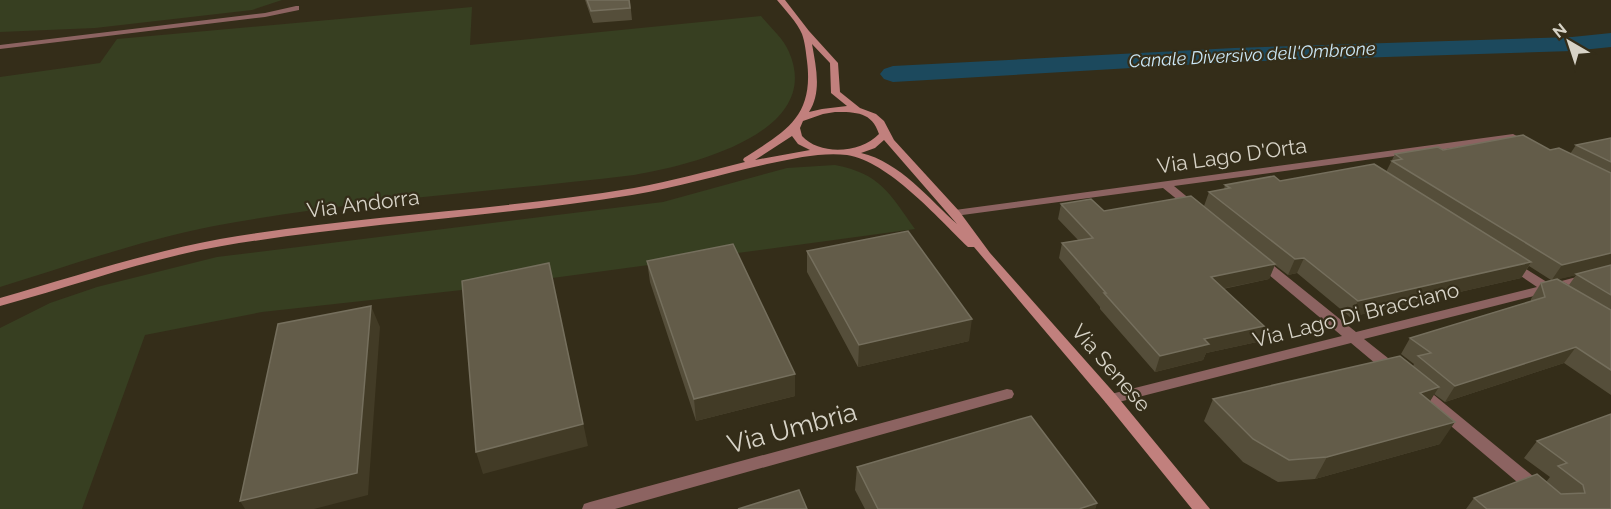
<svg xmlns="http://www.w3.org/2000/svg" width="1611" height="509" viewBox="0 0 1611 509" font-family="Raleway,sans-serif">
	<rect width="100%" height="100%" fill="#342d19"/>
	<!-- green -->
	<path fill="#373f21" d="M 0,0 L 282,0 L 252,10 L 95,28 L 0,32 Z
		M 472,7 L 470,45 L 761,16 C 770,27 784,39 789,52 C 825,134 687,166 634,175 C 494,192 352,200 214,226 C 142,240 71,265 0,287 L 0,77 L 100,63 L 117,39 Z
		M 835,165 C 881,174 889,193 915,229 L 471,289 L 262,312 L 145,335 L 82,509 L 0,509 L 0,328 L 50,303 L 97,287 L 217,257 L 663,202 L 787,168 Z"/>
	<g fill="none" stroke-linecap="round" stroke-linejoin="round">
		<!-- canal -->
		<path fill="#1c495d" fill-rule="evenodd" d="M 1611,33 L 1611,47 L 1572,51 L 1234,62 L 893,82 L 884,79 L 880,74 L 884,69 L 893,66 L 1234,48 L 1572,37 Z"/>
		<!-- street -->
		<path fill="#8c6361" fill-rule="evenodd" d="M 296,6 L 299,6 L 299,10 L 265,17 L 0,49 L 0,45 L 265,13 Z
			M 1513,134 L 1532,144 L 1527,147 L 1512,140 L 1174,186 L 1197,205 L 1199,207 L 1197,209 L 1189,209 L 1163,188 L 955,216 L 949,213 L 955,210 Z
			M 1260,257 L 1264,258 L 1356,332 L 1537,287 L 1509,268 L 1507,265 L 1509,262 L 1513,261 L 1550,284 L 1611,268 L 1611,276 L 1557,290 L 1555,293 L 1546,293 L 1364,339 L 1398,366 L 1400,370 L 1398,374 L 1388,374 L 1351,343 L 1111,404 L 1106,403 L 1104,399 L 1106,395 L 1111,394 L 1342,336 L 1256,264 L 1254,261 L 1256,258 Z
			M 1418,385 L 1423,386 L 1567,504 L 1569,509 L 1549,509 L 1413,394 L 1411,390 L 1413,386 Z
			M 1007,389 L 1012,390 L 1014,394 L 1012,398 L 615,509 L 582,509 L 584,504 L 590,502 Z"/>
		<!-- secondary -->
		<path fill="#c1807d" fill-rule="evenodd" d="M 777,0 L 785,0 L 809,31 L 838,63 L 840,92 L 860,108 L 876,114 L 884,121 L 894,140 L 959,211 L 990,253 L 1116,395 L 1210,509 L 1192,509 L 1106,403 L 974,247 L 968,247 C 938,218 888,161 847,155 C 823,152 796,158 772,163 C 725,173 679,187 632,195 C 496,217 358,223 222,246 C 146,259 74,286 0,306 L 0,298 C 73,277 145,253 220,239 C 357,215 497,211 634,188 C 672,181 708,171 745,162 L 743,160 L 744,158 C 786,131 814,117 807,61 C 806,53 805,42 802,34 C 797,22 785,10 777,0 ZM 812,44 L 830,63 L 831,93 L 847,106 L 822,109 L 809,112 C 822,92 816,67 812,44 ZM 835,112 C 856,112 872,112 879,134 C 861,153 820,156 802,136 L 800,128 L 803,121 L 823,114 ZM 792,136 L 798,144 L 810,150 L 755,160 ZM 884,140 L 957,224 C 929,199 900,162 861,153 L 875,148 Z"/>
	</g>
	<!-- wall -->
	<path fill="#554e3a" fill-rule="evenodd" d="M 585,0 L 630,0 L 632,20 L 593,23 Z
		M 1611,138 L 1611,395 L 1564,363 L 1445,402 L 1434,394 L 1430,401 L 1440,444 L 1315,479 L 1278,482 L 1243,462 L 1204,421 L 1213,399 L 1413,366 L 1414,364 L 1401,354 L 1410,338 L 1531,301 L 1531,299 L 1541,283 L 1551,280 L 1529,266 L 1521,278 L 1350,317 L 1297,273 L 1288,275 L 1275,265 L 1269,279 L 1223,289 L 1257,342 L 1206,353 L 1203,360 L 1155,372 L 1100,309 L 1100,307 L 1059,258 L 1062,243 L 1078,240 L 1058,219 L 1061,204 L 1104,211 L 1204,206 L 1209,192 L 1224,189 L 1225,185 L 1386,172 L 1395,154 L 1443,150 L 1550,150 L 1570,154 L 1576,145 ZM 1576,275 L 1569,285 L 1558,279 Z
		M 807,251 L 969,341 L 858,367 L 807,272 Z
		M 647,261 L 795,374 L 795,396 L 696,421 L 650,282 Z
		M 1611,414 L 1611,509 L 1466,509 L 1474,498 L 1546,482 L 1550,477 L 1524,458 L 1537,441 Z
		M 857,467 L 1097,503 L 1095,509 L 865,509 L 855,490 Z"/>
	<!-- shaded-wall -->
	<path fill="#423b26" d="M 1611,251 L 1611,267 L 1551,281 L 1562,265 Z
		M 1304,258 L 1297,273 L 1288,275 L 1295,259 Z
		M 1531,262 L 1521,278 L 1350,317 L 1358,301 Z
		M 549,263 L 588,446 L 483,474 L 476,452 Z
		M 1275,264 L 1269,279 L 1206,292 L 1211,277 Z
		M 371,306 L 380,327 L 368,495 L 314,509 L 245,509 L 240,501 Z
		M 972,319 L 969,341 L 858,367 L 859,345 Z
		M 1264,326 L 1257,342 L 1206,353 L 1203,360 L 1155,372 L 1160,356 L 1204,339 Z
		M 1576,347 L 1564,363 L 1445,402 L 1455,386 Z
		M 795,374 L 795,396 L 696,421 L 694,399 Z
		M 1439,387 L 1425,409 L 1420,393 Z
		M 1455,422 L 1440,444 L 1315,479 L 1327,457 Z
		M 1097,503 L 1095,509 L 1079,509 Z"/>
	<!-- building -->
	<path fill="#635c49" stroke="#756f5d" stroke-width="1.5" d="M 587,0 L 629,0 L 630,8 L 591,11 Z
		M 1523,135 L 1550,150 L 1559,148 L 1611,173 L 1611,253 L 1562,265 L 1392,161 L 1402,159 L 1395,154 L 1438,147 L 1443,150 Z
		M 1611,138 L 1611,162 L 1576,145 Z
		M 1374,164 L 1531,262 L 1358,301 L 1304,258 L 1295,259 L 1209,192 L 1230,188 L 1225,185 L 1274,176 L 1280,181 Z
		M 1191,196 L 1275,264 L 1211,277 L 1264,326 L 1204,339 L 1209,344 L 1160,356 L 1104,293 L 1106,293 L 1062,243 L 1093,238 L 1061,204 L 1091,199 L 1104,211 Z
		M 908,231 L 972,319 L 859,345 L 807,251 Z
		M 733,244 L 795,374 L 694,399 L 647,261 Z
		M 549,263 L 583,424 L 476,452 L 462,281 Z
		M 1611,265 L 1611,295 L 1576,274 Z
		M 1557,279 L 1611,310 L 1611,370 L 1576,347 L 1455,386 L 1418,356 L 1431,353 L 1410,338 L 1545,297 L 1541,283 Z
		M 371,306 L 357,473 L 240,501 L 278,324 Z
		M 1400,356 L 1439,387 L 1420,393 L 1455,422 L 1327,457 L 1289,460 L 1253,439 L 1213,399 Z
		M 1611,414 L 1611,509 L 1487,509 L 1474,498 L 1537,474 L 1561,494 L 1585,493 L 1583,485 L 1558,466 L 1567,463 L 1537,441 Z
		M 1031,416 L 1097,503 L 1079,509 L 878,509 L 857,467 Z
		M 799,490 L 807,509 L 738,509 Z"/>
	<g text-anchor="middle" stroke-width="4.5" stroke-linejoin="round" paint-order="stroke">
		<!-- far-water labels -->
		<g font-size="18" font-style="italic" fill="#cbe7f6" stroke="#342d19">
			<text transform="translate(1252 55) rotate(-3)" y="6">Canale Diversivo dell'Ombrone</text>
		</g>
		<!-- street labels -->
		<g font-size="21" fill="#d7d3c7" stroke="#342d19">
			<text transform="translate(1232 156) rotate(-8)" y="7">Via Lago D'Orta</text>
			<text transform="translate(363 204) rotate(-7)" y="7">Via Andorra</text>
			<text transform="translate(1356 315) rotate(-14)" y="7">Via Lago Di Bracciano</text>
			<text transform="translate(1111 368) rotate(49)" y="7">Via Senese</text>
		</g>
		<!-- near-street labels -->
		<g font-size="26" fill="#d7d3c7" stroke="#342d19">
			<text transform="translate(792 428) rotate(-15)" y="9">Via Umbria</text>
		</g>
	</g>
	<!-- north arrow -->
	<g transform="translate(1569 42) rotate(321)" stroke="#342d19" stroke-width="4.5" paint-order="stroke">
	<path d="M0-4.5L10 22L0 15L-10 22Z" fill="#d7d3c7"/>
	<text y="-9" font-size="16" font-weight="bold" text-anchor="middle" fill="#d7d3c7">N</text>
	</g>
</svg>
